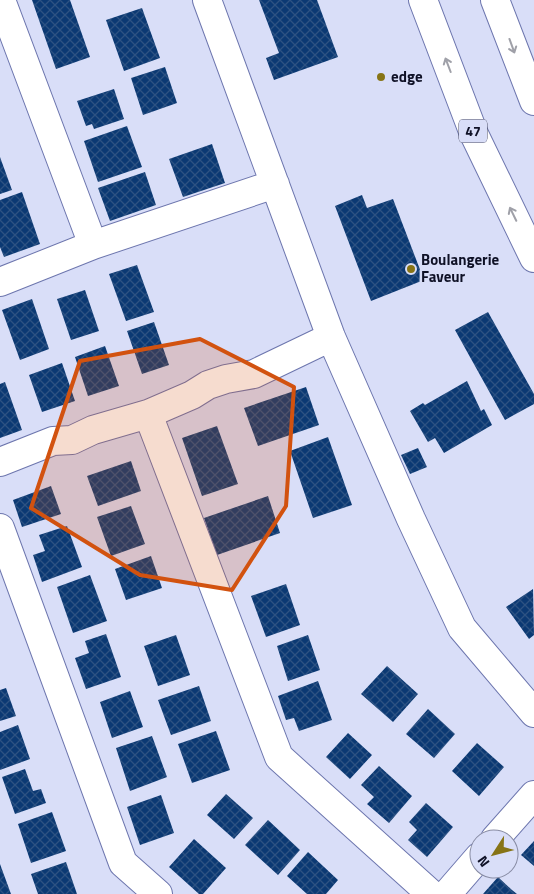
<svg xmlns="http://www.w3.org/2000/svg" width="534" height="894" viewBox="0 0 534 894" font-family="'Titillium Web',sans-serif">
	<defs>
		<pattern id="building-cross-hatch" width="8" height="8" patternUnits="userSpaceOnUse" patternTransform="scale(1.25)"><rect width="8" height="8" fill="#0b3973"/><path d="M0 0l8 8M0 8l8-8" fill="none" stroke="#2d5282"/></pattern>
	</defs>
	<rect width="100%" height="100%" fill="#d9def8"/>
	<!-- building -->
	<path fill="url(#building-cross-hatch)" d="M 32,0 L 70,0 L 90,57 L 56,69 Z
		M 259,0 L 317,0 L 338,57 L 274,80 L 266,58 L 279,53 Z
		M 142,8 L 160,58 L 124,71 L 106,20 Z
		M 165,67 L 177,103 L 143,115 L 131,78 Z
		M 114,89 L 124,119 L 94,129 L 92,124 L 86,126 L 77,101 Z
		M 127,126 L 142,167 L 98,182 L 84,141 Z
		M 212,144 L 225,183 L 183,197 L 169,159 Z
		M 0,157 L 12,190 L 0,194 Z
		M 145,172 L 156,205 L 110,221 L 98,188 Z
		M 22,192 L 40,244 L 4,257 L 0,247 L 0,200 Z
		M 362,195 L 367,208 L 393,199 L 424,280 L 371,301 L 335,206 Z
		M 137,265 L 154,312 L 126,321 L 109,274 Z
		M 85,290 L 99,331 L 71,340 L 57,299 Z
		M 32,299 L 49,349 L 20,360 L 2,310 Z
		M 488,312 L 534,394 L 534,404 L 505,420 L 455,330 Z
		M 154,322 L 169,365 L 142,374 L 127,331 Z
		M 105,346 L 119,386 L 88,396 L 75,357 Z
		M 62,363 L 75,401 L 42,412 L 29,375 Z
		M 467,381 L 481,411 L 484,409 L 492,425 L 444,453 L 435,438 L 428,442 L 410,411 L 423,403 L 425,405 Z
		M 5,382 L 22,430 L 0,438 L 0,384 Z
		M 306,387 L 319,425 L 258,446 L 244,408 Z
		M 217,426 L 238,484 L 202,496 L 182,438 Z
		M 328,437 L 352,505 L 313,518 L 290,451 Z
		M 418,448 L 427,467 L 410,474 L 401,455 Z
		M 131,461 L 141,491 L 98,506 L 87,476 Z
		M 51,486 L 61,514 L 22,527 L 13,500 Z
		M 268,496 L 280,533 L 217,555 L 204,518 Z
		M 131,506 L 145,544 L 111,556 L 97,517 Z
		M 67,526 L 82,567 L 42,582 L 33,555 L 45,551 L 39,535 Z
		M 151,556 L 162,588 L 126,600 L 115,569 Z
		M 90,575 L 107,621 L 73,633 L 57,587 Z
		M 286,584 L 300,625 L 266,637 L 251,596 Z
		M 533,589 L 534,635 L 529,639 L 506,607 Z
		M 106,634 L 121,677 L 86,689 L 75,658 L 89,653 L 85,641 Z
		M 176,635 L 190,675 L 158,686 L 144,646 Z
		M 308,635 L 320,670 L 288,681 L 277,646 Z
		M 387,666 L 418,694 L 393,722 L 361,694 Z
		M 318,681 L 332,720 L 299,731 L 294,718 L 286,720 L 278,696 Z
		M 199,686 L 211,721 L 171,735 L 158,700 Z
		M 6,688 L 16,716 L 0,721 L 0,690 Z
		M 130,691 L 143,727 L 112,738 L 100,702 Z
		M 428,709 L 455,734 L 434,758 L 406,734 Z
		M 18,725 L 30,759 L 0,770 L 0,732 Z
		M 216,731 L 230,770 L 192,783 L 178,744 Z
		M 348,733 L 372,755 L 350,779 L 326,757 Z
		M 152,736 L 167,777 L 130,791 L 116,748 Z
		M 477,743 L 504,767 L 479,796 L 452,771 Z
		M 379,766 L 412,796 L 389,823 L 367,804 L 374,797 L 361,785 Z
		M 25,769 L 33,791 L 41,789 L 46,803 L 15,814 L 2,777 Z
		M 226,794 L 253,818 L 234,839 L 207,815 Z
		M 161,795 L 174,833 L 140,845 L 127,807 Z
		M 426,803 L 453,827 L 427,857 L 408,840 L 417,830 L 409,822 Z
		M 52,812 L 66,851 L 31,863 L 18,824 Z
		M 268,820 L 300,850 L 278,875 L 245,845 Z
		M 194,839 L 226,868 L 203,894 L 199,894 L 169,867 Z
		M 534,841 L 534,866 L 521,855 Z
		M 308,852 L 338,880 L 326,894 L 307,894 L 287,876 Z
		M 66,862 L 77,894 L 38,894 L 31,874 Z
		M 0,864 L 11,894 L 0,894 Z
		M 498,877 L 512,890 L 517,894 L 483,894 Z"/>
	<g fill="none" stroke-linecap="round" stroke-linejoin="round">
		<defs>
			<path id="minor" d="M 1,0 L 93,245
				M 207,0 L 331,337 L 411,519 L 462,628 L 534,713
				M 0,282 L 93,245 L 275,184
				M 148,414 L 279,757 L 431,894
				M 0,462 L 53,441 L 72,440 L 93,430 L 148,414 L 192,395 L 208,385 L 226,379 L 254,374 L 331,337
				M 0,528 L 123,863 L 158,894
				M 495,839 L 534,795
				M 447,894 L 479,857"/>
			<path id="primary" d="M 423,0 L 474,134 L 534,258
				M 495,0 L 534,101"/>
		</defs>
		<!-- minor casing -->
		<use href="#minor" stroke="#6d76ae" stroke-width="30"/>
		<!-- primary casing -->
		<use href="#primary" stroke="#6d76ae" stroke-width="30"/>
		<!-- minor -->
		<use href="#minor" stroke="#fff" stroke-width="28"/>
		<!-- primary -->
		<use href="#primary" stroke="#fff" stroke-width="28"/>
	</g>
	<!-- one-way arrows -->
	<defs><path id="oneway-shaft" d="M-6 0H5M1.5-3L5.5 0L1.5 3" fill="none" stroke-width="1.6" stroke-linecap="round" stroke-linejoin="round" transform="scale(1.25)"/></defs>
	<g stroke="#9fa0a8">
		<use href="#oneway-shaft" transform="translate(512 46) rotate(70)"/>
		<use href="#oneway-shaft" transform="translate(448 65) rotate(-111)"/>
		<use href="#oneway-shaft" transform="translate(513 214) rotate(-116)"/>
	</g>
	<!-- marked area -->
	<path fill="#d2520f" fill-opacity="0.2" stroke="#d2520f" stroke-width="4" stroke-linejoin="round" d="M 200,339 L 294,387 L 286,506 L 232,590 L 140,575 L 31,508 L 80,361 Z"/>
	<!-- markers -->
	<g fill="#877416" stroke="#d9def8" stroke-width="2">
		<circle cx="381" cy="77" r="5"/>
		<circle cx="411" cy="269" r="5"/>
	</g>
	<g text-anchor="middle" stroke-width="5" stroke-linejoin="round" paint-order="stroke">
		<!-- shield labels -->
		<rect fill="#d9def8" stroke="#4c4e65" stroke-width="1" x="459" y="119.5" width="28" height="23" rx="4"/>
		<g font-size="14" font-weight="bold" fill="#0f1126">
			<text x="473" y="136">47</text>
		</g>
		<!-- poi labels -->
		<g font-size="15" font-weight="bold" fill="#0f1126" stroke="#d9def8" text-anchor="start">
			<text x="391" y="82">edge</text>
			<text x="421" y="265">Boulangerie<tspan x="421" dy="17">Faveur</tspan></text>
		</g>
	</g>
	<!-- north arrow -->
	<g transform="translate(494 854) rotate(234)"><circle r="24" fill="#d9def8" stroke="#888ca4"/>
	<path d="M0-4L9 19L0 12L-9 19Z" fill="#877416"/>
	<text y="-8" font-size="14" font-weight="bold" text-anchor="middle" fill="#0f1126">N</text>
	</g>
</svg>
